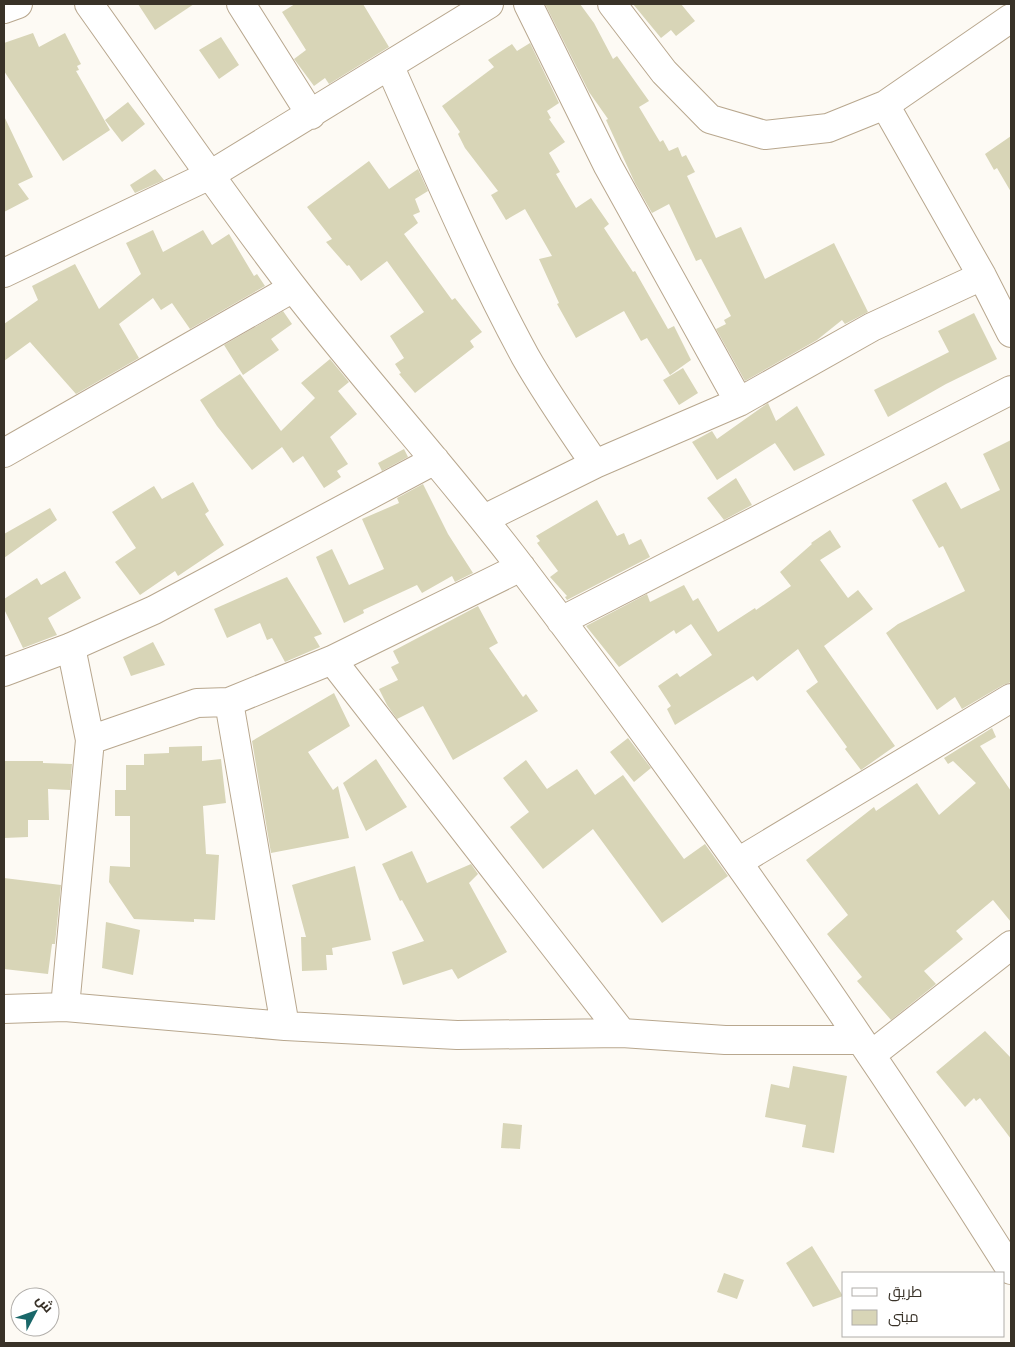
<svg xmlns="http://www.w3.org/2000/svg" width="1015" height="1347" viewBox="0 0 1015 1347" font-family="Raleway,Cairo,sans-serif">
	<rect width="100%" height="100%" fill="#fdfaf4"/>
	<!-- building -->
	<path fill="#d8d5b7" d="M 138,4 L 194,4 L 155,30 Z
		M 295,4 L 363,4 L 389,47 L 329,84 L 325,78 L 314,86 L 294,59 L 306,50 L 282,12 Z
		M 545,4 L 580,4 L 594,23 L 613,59 L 617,56 L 649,101 L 639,107 L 660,142 L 663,140 L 669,151 L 678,147 L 682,157 L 686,155 L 695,172 L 687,176 L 716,238 L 741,227 L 765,279 L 834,243 L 868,312 L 845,324 L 842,320 L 817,340 L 745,381 L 716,329 L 726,324 L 724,320 L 731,316 L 701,259 L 696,261 L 669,204 L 652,213 L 635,183 L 606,120 L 608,119 L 589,92 Z
		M 633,4 L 681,4 L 695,21 L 676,36 L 671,30 L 661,38 Z
		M 33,33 L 39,47 L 65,33 L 81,64 L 77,66 L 79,70 L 76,71 L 110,130 L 63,161 L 4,71 L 4,43 Z
		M 221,37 L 239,65 L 219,79 L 199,50 Z
		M 530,43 L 559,103 L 547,111 L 551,118 L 549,119 L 565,142 L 549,153 L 560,172 L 556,174 L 576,208 L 591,198 L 609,224 L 604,228 L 633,272 L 635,271 L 668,329 L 674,326 L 691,360 L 670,375 L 647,338 L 641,341 L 624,311 L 576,338 L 557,304 L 559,303 L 539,259 L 552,256 L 525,209 L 506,220 L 491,195 L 498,191 L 465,148 L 458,134 L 460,132 L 442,106 L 494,67 L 488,60 L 512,44 L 517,51 Z
		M 128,102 L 145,124 L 122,142 L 105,120 Z
		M 4,116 L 33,177 L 18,184 L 29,199 L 4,212 Z
		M 1011,136 L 1011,192 L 997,168 L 994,170 L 985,154 Z
		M 369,161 L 389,189 L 418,169 L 428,191 L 415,199 L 420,212 L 413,215 L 418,223 L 404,234 L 452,300 L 455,298 L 482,332 L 470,341 L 474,347 L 415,393 L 399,374 L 401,373 L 395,364 L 404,358 L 390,336 L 424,312 L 387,261 L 361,281 L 349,265 L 347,266 L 326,242 L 332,239 L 307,207 Z
		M 155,169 L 164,180 L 135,193 L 130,185 Z
		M 153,230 L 163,252 L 203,230 L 212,245 L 229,234 L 254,276 L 257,274 L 265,286 L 190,329 L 172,303 L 161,310 L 153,298 L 119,324 L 139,358 L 76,394 L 30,342 L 4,361 L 4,324 L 38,300 L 32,286 L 75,264 L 99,309 L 141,274 L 126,243 Z
		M 283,311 L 292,324 L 271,339 L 279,350 L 243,375 L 224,345 Z
		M 974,313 L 997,359 L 946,384 L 888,417 L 874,390 L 949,352 L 938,331 Z
		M 330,359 L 349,382 L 338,391 L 357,414 L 330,437 L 348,464 L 337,471 L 341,477 L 324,488 L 303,456 L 293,463 L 282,447 L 252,470 L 217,426 L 200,400 L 240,374 L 281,431 L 315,398 L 301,383 Z
		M 683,368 L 698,393 L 679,405 L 663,380 Z
		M 768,403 L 776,421 L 797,406 L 825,455 L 794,471 L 775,443 L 717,480 L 692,442 L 712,431 L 717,439 Z
		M 1011,440 L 1011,682 L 1003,685 L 962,709 L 955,697 L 937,710 L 886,633 L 898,624 L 965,591 L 943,546 L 939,548 L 912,500 L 946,482 L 961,509 L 1000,490 L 983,454 Z
		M 404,449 L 408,457 L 382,471 L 378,463 Z
		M 736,478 L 752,505 L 724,520 L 707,498 Z
		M 193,482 L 209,511 L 205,514 L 224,545 L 178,576 L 175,571 L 140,595 L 115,562 L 136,548 L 112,512 L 154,486 L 162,499 Z
		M 423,484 L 448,534 L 473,573 L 455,582 L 452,576 L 422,593 L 417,585 L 363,610 L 364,613 L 344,623 L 316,557 L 332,549 L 349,585 L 384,569 L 362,519 L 399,503 L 397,498 Z
		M 597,500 L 617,536 L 624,533 L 629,545 L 641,539 L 650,557 L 567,600 L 565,597 L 567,596 L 550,577 L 558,571 L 537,543 L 540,541 L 536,536 Z
		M 50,508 L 57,520 L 4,558 L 4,534 Z
		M 830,530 L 841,547 L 820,560 L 848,598 L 858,590 L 873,609 L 824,646 L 895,746 L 861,770 L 845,749 L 847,747 L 806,691 L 818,682 L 798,649 L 757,681 L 753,676 L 675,725 L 667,709 L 671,706 L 658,686 L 677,673 L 680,677 L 712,655 L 691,624 L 676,634 L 674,630 L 619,667 L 586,626 L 647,594 L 650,602 L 684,585 L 693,601 L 698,598 L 718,632 L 755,608 L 756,610 L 791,586 L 780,572 L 812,544 L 811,543 Z
		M 65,571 L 81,598 L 48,618 L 57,635 L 23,648 L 4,609 L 4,599 L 37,578 L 41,585 Z
		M 287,577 L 322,634 L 314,637 L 320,647 L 285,662 L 272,638 L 267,640 L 260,623 L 227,638 L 214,609 Z
		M 478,606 L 498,643 L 489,648 L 523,697 L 526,694 L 538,711 L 453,760 L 423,706 L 397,719 L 387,705 L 379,689 L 398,680 L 391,667 L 399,663 L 393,651 Z
		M 153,642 L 165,665 L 131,676 L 123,657 Z
		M 334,693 L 350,726 L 308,752 L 333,790 L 338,786 L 349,838 L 271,853 L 252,741 Z
		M 992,728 L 996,737 L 980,746 L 1011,791 L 1011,922 L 993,900 L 956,931 L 963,939 L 924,971 L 936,984 L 891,1020 L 857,981 L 862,977 L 827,934 L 848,915 L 806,860 L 874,807 L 876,811 L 917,783 L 939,815 L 976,783 L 953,761 L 948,764 L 944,758 Z
		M 628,738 L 651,768 L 634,782 L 610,752 Z
		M 202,746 L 202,761 L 221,759 L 226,803 L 203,806 L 206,854 L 219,855 L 215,920 L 194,919 L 194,922 L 134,919 L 109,882 L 110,866 L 130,867 L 130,816 L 115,816 L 115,790 L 126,790 L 126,765 L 144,765 L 144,754 L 169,753 L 169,747 Z
		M 376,759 L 407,807 L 366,831 L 343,783 Z
		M 526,760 L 547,789 L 577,769 L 595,795 L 623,775 L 684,859 L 705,844 L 728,876 L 662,923 L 593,829 L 543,869 L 510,827 L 529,812 L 503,778 Z
		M 4,761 L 43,761 L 43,763 L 72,764 L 70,790 L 48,789 L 49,820 L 28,820 L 28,837 L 4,838 Z
		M 412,851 L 427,883 L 471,864 L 478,874 L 469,883 L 507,952 L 458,979 L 452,969 L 403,985 L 392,952 L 424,941 L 402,900 L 400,901 L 382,864 Z
		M 355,866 L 371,940 L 332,948 L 333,955 L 326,955 L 327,970 L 302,971 L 301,937 L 306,937 L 292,885 Z
		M 4,878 L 61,885 L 55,944 L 52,944 L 48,974 L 4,969 Z
		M 106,922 L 140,930 L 133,975 L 102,968 Z
		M 985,1031 L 1011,1058 L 1011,1139 L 980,1098 L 976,1101 L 974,1098 L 965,1107 L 936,1072 Z
		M 793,1066 L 847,1076 L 834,1153 L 802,1147 L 806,1125 L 765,1117 L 771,1084 L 789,1088 Z
		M 503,1123 L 522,1125 L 520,1149 L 501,1148 Z
		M 812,1246 L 843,1296 L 813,1307 L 786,1263 Z
		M 724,1273 L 744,1280 L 737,1299 L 717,1292 Z"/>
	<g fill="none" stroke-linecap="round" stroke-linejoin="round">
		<defs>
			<path id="minor" d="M 89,4 C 156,98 221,194 291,285 C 365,381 447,470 520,566 C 693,794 859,1028 1011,1270
				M 241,4 L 311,115
				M 528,4 L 608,166 L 739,402
				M 612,4 L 664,72 L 710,119 L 765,135 L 828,128 L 885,105 L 1011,18
				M 4,9 L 18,4
				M 390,67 C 433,164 474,262 525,356 C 546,393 571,429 595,464
				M 885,105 L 982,276 L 1011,333
				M 4,273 L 210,175 L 489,4
				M 4,453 L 293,288
				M 484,519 L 595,464 L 739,402 L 872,327 L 982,276
				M 561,621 L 1011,390
				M 71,647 L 90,740
				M 332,660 L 622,1033
				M 4,672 L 71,647 L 154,610 L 435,460
				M 229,702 L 285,1026
				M 738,862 L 1011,698
				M 65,1007 L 90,740 L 197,703 L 229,702 L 332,660 L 521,567
				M 4,1009 L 65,1007 L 285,1026 L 457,1035 L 622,1033 L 725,1040 L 860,1040
				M 871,1055 L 1011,945"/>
		</defs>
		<!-- minor casing -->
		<use href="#minor" stroke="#b8a78e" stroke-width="30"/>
		<!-- minor -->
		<use href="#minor" stroke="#fff" stroke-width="28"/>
	</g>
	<!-- border -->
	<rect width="1015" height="1347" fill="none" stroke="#393228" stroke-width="10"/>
	<!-- legend -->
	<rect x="842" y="1272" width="162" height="65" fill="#ffffff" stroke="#b0ada9"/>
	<rect x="852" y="1288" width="25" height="8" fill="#ffffff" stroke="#b0ada9"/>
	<text x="888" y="1297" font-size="15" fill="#393228">طريق</text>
	<rect x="852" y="1310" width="25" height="15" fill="#d8d5b7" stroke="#b0ada9"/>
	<text x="888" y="1322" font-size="15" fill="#393228">مبنى</text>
	<!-- north arrow -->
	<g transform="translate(35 1312) rotate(49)"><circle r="24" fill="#ffffff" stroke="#b0ada9"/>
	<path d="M0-4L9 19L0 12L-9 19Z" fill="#196769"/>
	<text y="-8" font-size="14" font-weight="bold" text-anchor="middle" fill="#393228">ش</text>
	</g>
</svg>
